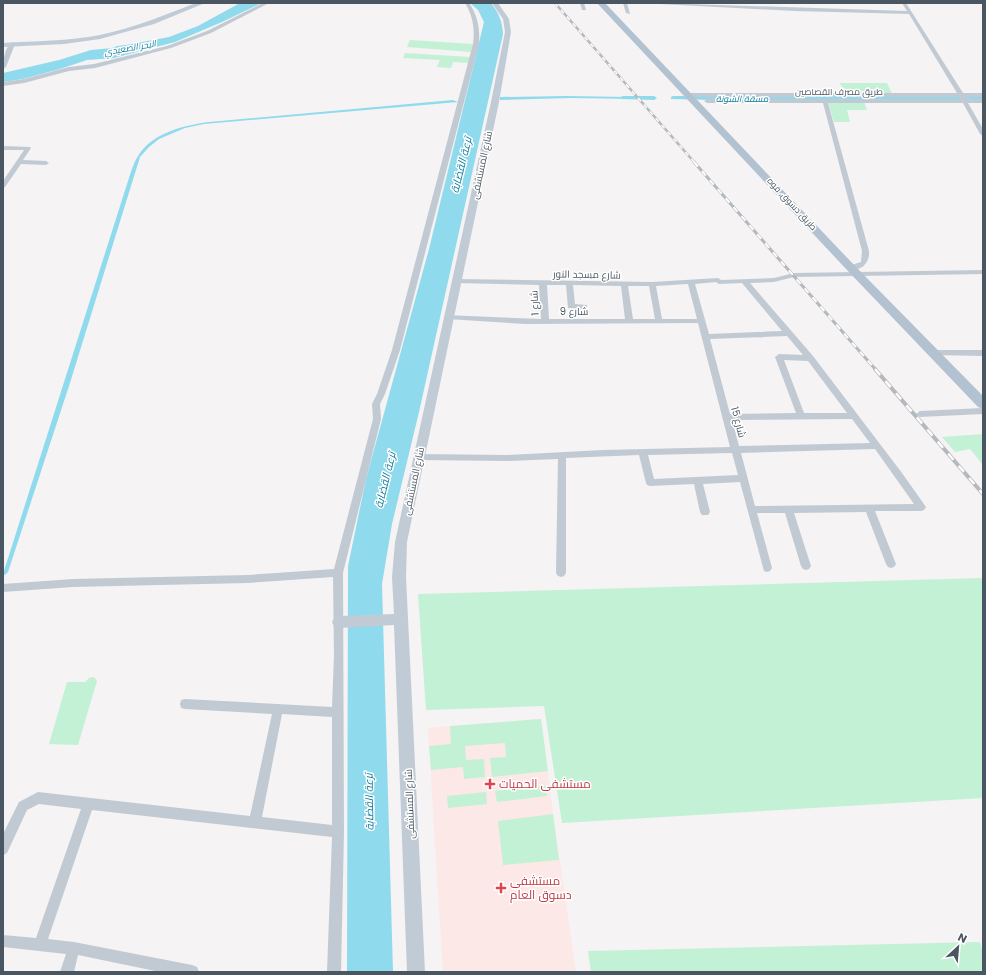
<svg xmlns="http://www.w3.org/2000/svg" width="986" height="975" viewBox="0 0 986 975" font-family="Poppins,Cairo,sans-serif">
	<rect width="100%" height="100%" fill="#f5f3f3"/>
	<!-- medical -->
	<path fill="#fce8e6" d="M 541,719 L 553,814 L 576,972 L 443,972 L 428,728 Z"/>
	<!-- green -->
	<path fill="#c3f1d5" d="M 410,40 L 473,44 L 471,52 L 407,47 Z
		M 405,53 L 470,57 L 468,63 L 453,62 L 451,68 L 437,67 L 440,60 L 403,58 Z
		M 839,83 L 887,83 L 892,94 L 849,94 Z
		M 828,102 L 864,102 L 867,110 L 847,110 L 850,122 L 834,122 Z
		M 983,434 L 983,465 L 970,449 L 955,452 L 942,437 Z
		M 983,578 L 983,798 L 562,823 L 544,706 L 426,710 L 418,594 Z
		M 94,677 L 97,681 L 78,745 L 49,744 L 67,682 L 85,682 L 89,678 Z
		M 541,719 L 548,771 L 492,777 L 490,758 L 506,757 L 505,743 L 465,746 L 466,760 L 484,759 L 485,777 L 464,779 L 463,767 L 431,770 L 429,746 L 451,744 L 450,726 Z
		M 546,786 L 547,796 L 497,802 L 495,791 Z
		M 486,792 L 487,804 L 448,808 L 447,796 Z
		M 553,814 L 559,860 L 503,865 L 498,821 Z
		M 980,942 L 983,954 L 983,972 L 591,972 L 588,951 Z"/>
	<!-- water -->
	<path fill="#90daee" d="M 240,3 L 262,3 L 222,22 L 175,42 L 114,58 L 87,60 L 60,69 L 23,79 L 3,82 L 3,73 L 59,60 L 91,50 L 112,48 L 117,46 L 126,45 L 169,37 L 198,26 Z
		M 470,3 L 491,3 C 499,13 502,21 503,34 L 419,412 L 392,524 L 382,584 L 393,972 L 347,972 L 348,566 L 366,479 L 429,249 L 484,22 L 478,10 Z
		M 566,96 L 630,97 L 634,97 L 636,99 L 571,98 L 500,100 L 500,97 Z
		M 700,97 L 983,97 L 983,99 L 702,99 Z
		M 453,100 L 458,102 L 204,124 L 185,128 L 159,139 L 149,147 L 140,157 L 69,386 L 8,572 L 5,575 L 3,574 L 128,181 C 131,172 134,161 140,153 C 155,132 186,125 209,122 Z"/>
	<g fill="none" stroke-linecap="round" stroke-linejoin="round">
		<!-- canal -->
		<path fill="#90daee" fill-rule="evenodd" d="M 623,96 L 654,96 L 657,98 L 654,100 L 621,99 L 621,97 Z
			M 673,96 L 712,96 L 715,98 L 712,100 L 671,99 L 671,97 Z"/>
		<!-- street -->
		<path fill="#c1cad2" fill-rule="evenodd" d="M 263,3 L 269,3 L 211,33 L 171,48 L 95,68 L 69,71 L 24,83 L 3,86 L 3,82 L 24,79 L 69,67 L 94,64 L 167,46 L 207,31 Z
			M 465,3 L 469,3 C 478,16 480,28 479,44 L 400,350 L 385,394 L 380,404 L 381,419 L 343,573 L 344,832 L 341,972 L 327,972 L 332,837 L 92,810 L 48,939 L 74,942 L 192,965 L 197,967 L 199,972 L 160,972 L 78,955 L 74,972 L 60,972 L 66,954 L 3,947 L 3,935 L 36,938 L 81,809 L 39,804 L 27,810 L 7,853 L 3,855 L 3,834 L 19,802 L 38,792 L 250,816 L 272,714 L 185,709 L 181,708 L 180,704 L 181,700 L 185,699 L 332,707 L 334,655 L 333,577 L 248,583 L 73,587 L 3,592 L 3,584 L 73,579 L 248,575 L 334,569 L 373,419 L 372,404 L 377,394 L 392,350 L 473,44 C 475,29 473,16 465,3 ZM 282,714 L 332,717 L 332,825 L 262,817 Z
			M 580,3 L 584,3 L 586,10 L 582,10 Z
			M 623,3 L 627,3 L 630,14 L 626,13 Z
			M 658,3 L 907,11 L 902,3 L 906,3 L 963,93 L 983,93 L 983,97 L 965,97 L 966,99 L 983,99 L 983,103 L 968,103 L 983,129 L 983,136 L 980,134 L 963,103 L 828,103 L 869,251 C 870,264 861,271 848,270 L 848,266 L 861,262 L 862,251 L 823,103 L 707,103 L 704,101 L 707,99 L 961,99 L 959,97 L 689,97 L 686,95 L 689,93 L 957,93 L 909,14 L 795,11 L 660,4 Z
			M 12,42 L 15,44 L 6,67 L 3,69 C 3,60 5,47 12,42 Z
			M 3,146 L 30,147 L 31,148 L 23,160 L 46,161 L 49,163 L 46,165 L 21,164 L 5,187 L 3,188 L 3,181 L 24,150 L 3,150 Z
			M 983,270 L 983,274 L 794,277 L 774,282 L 750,283 L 813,356 L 902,473 L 926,507 L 924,510 L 921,511 L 875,511 L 896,564 L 894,567 L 891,568 L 888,567 L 886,564 L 866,512 L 794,513 L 811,566 L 809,569 L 806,570 L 803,569 L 801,566 L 785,513 L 757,513 L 772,568 L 770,571 L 767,572 L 764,571 L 740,482 L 703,484 L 710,512 L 708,515 L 702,515 L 700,512 L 694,484 L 650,486 L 647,485 L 646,483 L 639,455 L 566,458 L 566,573 L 564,576 L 561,577 L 558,576 L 556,573 L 558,459 L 507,461 L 418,460 L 414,457 L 418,454 L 507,455 L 603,450 L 730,447 L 698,323 L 525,324 L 448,319 L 445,319 L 445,315 L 541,319 L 539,285 L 456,283 L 452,281 L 453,279 L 652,282 L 718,278 L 721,280 L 774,278 L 794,273 ZM 716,282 L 719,284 L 742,283 L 782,331 L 709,334 L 695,284 ZM 688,284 L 697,319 L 662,319 L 656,286 ZM 547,285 L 566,285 L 568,308 L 587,309 L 587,305 L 575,304 L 573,285 L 621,286 L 625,319 L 549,319 ZM 628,286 L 649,286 L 655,319 L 633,319 ZM 787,336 L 803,355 L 779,354 L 775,357 L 796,413 L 730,414 L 710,339 ZM 784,360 L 808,361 L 847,413 L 804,413 ZM 852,419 L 870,443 L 739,446 L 732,420 ZM 875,449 L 914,504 L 755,506 L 741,453 ZM 732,453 L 738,475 L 654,479 L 648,455 Z
			M 934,350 L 983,350 L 983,356 L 931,355 L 930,353 L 931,351 Z
			M 983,408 L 983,414 L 920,417 L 916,414 L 920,411 Z"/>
		<!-- secondary -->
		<path fill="#c1cbd6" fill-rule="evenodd" d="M 196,3 L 205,3 L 154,24 L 100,39 L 64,44 L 3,47 L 3,43 C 35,41 69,41 100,35 C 133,28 165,15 196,3 Z
			M 492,3 L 498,3 L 509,19 L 511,32 L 499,102 L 407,542 L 406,577 L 425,972 L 407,972 L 394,625 L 339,628 L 334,626 L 332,622 L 334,618 L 339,616 L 394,614 L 392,577 L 395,542 L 491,102 L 505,32 L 503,19 Z"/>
		<!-- primary -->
		<path fill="#b3c2d1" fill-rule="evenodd" d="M 597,3 L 605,3 L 855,266 L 983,396 L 983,409 L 978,407 L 847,270 Z"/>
		<defs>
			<path id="rail-far2" d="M 555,3 L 695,163"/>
			<path id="rail-far1" d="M 694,162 L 876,370"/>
			<path id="rail" d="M 875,369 L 983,494"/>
		</defs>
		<!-- rail-far2 casing -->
		<use href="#rail-far2" stroke="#b5b8bd" stroke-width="2.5"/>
		<!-- rail-far1 casing -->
		<use href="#rail-far1" stroke="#b5b8bd" stroke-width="3"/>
		<!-- rail casing -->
		<use href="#rail" stroke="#b5b8bd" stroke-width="4"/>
		<!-- rail-far2 -->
		<use href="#rail-far2" stroke="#fff" stroke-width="1.5" stroke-dasharray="4.5" stroke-linecap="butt"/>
		<!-- rail-far1 -->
		<use href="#rail-far1" stroke="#fff" stroke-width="2" stroke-dasharray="6" stroke-linecap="butt"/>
		<!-- rail -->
		<use href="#rail" stroke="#fff" stroke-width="2.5" stroke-dasharray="8" stroke-linecap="butt"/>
	</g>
	<!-- markers -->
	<g fill="#e0444e" stroke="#fff" stroke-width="1.5">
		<path d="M488 778h4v4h4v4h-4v4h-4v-4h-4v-4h4z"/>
		<path d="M499 882h4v4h4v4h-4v4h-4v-4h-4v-4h4z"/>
	</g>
	<g text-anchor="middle" stroke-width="3" stroke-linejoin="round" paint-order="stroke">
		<!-- far-water labels -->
		<g font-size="9" font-style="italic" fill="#0c7c9b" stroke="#fff">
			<text transform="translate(130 48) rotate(-10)" y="3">البحر الصعيدي</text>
			<text x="742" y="102">مسقة الشونة</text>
		</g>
		<!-- far-street labels -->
		<g font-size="9" fill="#4a5661" stroke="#fff">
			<text x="839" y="95">طريق مصرف القصاصين</text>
			<text transform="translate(792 204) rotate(47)" y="3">طريق دسوق, فوه</text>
		</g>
		<!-- street labels -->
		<g font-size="10" fill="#4a5661" stroke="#fff">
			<text transform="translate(481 165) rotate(-78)" y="4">شارع المستشفى</text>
			<text transform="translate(587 274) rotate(1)" y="4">شارع مسجد النور</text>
			<text transform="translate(534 303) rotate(-93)" y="4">شارع 1</text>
			<text x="574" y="315">شارع 9</text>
			<text transform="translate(739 422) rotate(75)" y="4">شارع 15</text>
			<text transform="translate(413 481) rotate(-78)" y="4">شارع المستشفى</text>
			<text transform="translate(409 804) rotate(-92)" y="4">شارع المستشفى</text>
		</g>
		<!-- water labels -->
		<g font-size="11" font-style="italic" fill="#0c7c9b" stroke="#fff">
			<text transform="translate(461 165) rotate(-76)" y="4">ترعة القضابة</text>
			<text transform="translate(385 480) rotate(-76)" y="4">ترعة القضابة</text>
			<text transform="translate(369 802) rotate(-91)" y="4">ترعة القضابة</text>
		</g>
		<!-- near-health labels -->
		<g font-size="12" fill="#be3a42" stroke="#fff" text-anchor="start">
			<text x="499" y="788">مستشفى الحميات</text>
			<text x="510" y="885">مستشفى<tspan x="510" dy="14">دسوق العام</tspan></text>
		</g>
	</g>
	<!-- border -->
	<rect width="986" height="975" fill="none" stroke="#4a5661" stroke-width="8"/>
	<!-- north arrow -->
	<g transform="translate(958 947) rotate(26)" stroke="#ffffff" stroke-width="3" paint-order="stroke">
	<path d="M0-3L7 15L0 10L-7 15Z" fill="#4a5661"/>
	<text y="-6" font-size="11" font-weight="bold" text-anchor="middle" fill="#4a5661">N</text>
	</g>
</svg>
